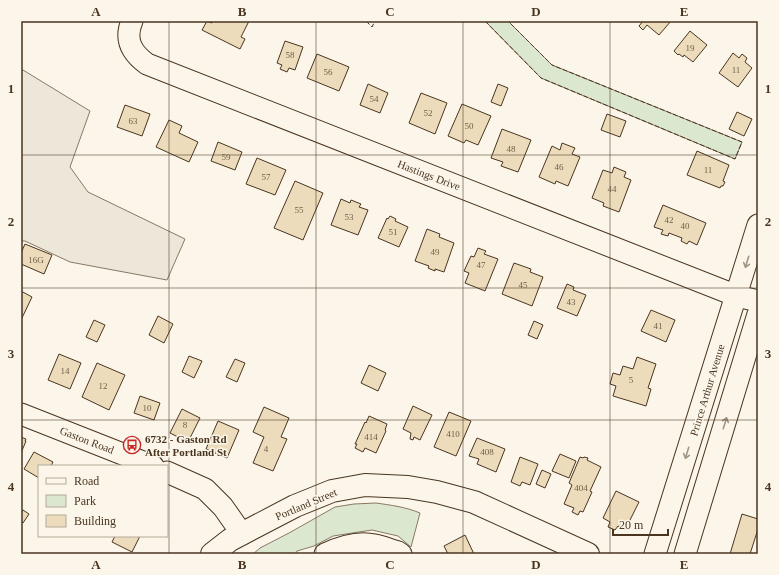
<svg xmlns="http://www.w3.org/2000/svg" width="779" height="575" viewBox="0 0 779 575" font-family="Georgia,serif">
	<rect width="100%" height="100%" fill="#fbf6e9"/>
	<!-- green -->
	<path fill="#dce7d0" stroke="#887966" d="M 485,21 L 508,21 L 552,65 L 742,142 L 735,159 L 541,78 Z
		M 376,503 C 390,505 406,507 420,513 L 411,547 L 398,536 L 372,530 L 333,536 L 314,546 L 297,551 L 295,554 L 253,554 L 260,548 L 289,533 L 335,507 L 354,504 Z"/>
	<!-- parking -->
	<path fill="#ede7d9" stroke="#887966" d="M 23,70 L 90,111 L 70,167 L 88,192 L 185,239 L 167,280 L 70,262 L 25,241 L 21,241 L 21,72 Z"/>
	<!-- building -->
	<path fill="#ecdcbc" stroke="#4a3520" d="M 207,21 L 212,23 L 212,21 L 249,21 L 241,37 L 245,39 L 240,49 L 202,30 Z
		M 643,21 L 671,21 L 659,35 L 647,25 L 643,30 L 639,26 Z
		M 690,31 L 707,45 L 693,62 L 684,55 L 683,57 L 679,54 L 678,55 L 674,51 Z
		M 285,41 L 303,47 L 295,70 L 289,68 L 287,72 L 280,69 L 282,65 L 277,63 Z
		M 733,53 L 739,58 L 742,54 L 747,58 L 745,62 L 752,68 L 738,87 L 719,73 Z
		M 317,54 L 349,67 L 339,91 L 307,78 Z
		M 368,84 L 388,93 L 380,113 L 360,105 Z
		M 498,84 L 508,88 L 501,106 L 491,102 Z
		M 421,93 L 447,103 L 435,134 L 409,123 Z
		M 462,104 L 491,116 L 478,145 L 466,140 L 464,143 L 448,136 Z
		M 125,105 L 150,114 L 142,136 L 117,127 Z
		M 737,112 L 752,119 L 744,136 L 729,129 Z
		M 607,114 L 626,121 L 620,137 L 601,130 Z
		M 169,120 L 182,126 L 179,133 L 198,142 L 189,162 L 156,147 Z
		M 502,129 L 531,140 L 518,172 L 501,166 L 503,162 L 491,158 Z
		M 218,142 L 242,152 L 235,170 L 211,161 Z
		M 562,143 L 575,148 L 572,154 L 580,157 L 568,186 L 556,181 L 555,184 L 539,177 L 552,146 L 560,150 Z
		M 697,151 L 729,165 L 723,181 L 725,182 L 723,186 L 721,186 L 720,188 L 687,175 Z
		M 257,158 L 286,170 L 275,195 L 246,184 Z
		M 614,167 L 626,172 L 624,177 L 631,180 L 619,212 L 603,206 L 604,203 L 592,198 L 603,170 L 612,173 Z
		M 295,181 L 323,193 L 303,240 L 274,228 Z
		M 341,199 L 350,203 L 351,200 L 361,204 L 359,207 L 368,210 L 358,235 L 331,225 Z
		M 663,205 L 706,223 L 697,245 L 689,241 L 687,244 L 681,241 L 682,238 L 669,233 L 668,236 L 661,234 L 663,230 L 654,227 Z
		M 390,216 L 396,219 L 395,221 L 408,227 L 399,247 L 378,238 L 387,218 L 388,219 Z
		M 427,229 L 440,234 L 439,237 L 454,243 L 444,272 L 435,269 L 435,271 L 428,268 L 429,266 L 415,261 Z
		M 25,244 L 52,255 L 44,274 L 21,264 L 21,253 Z
		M 478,248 L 486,251 L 484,254 L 498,259 L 485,291 L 465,283 L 469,273 L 464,271 L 471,256 L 474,257 Z
		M 514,263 L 531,269 L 530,272 L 543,277 L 532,306 L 502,294 Z
		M 567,284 L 574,287 L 573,290 L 586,295 L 577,316 L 557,308 Z
		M 21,291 L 32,297 L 21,320 Z
		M 651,310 L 675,320 L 666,342 L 641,331 Z
		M 158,316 L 173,324 L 164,343 L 149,335 Z
		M 94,320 L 105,325 L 97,342 L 86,337 Z
		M 534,321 L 543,325 L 537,339 L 528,335 Z
		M 59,354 L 81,363 L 70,389 L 48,380 Z
		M 189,356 L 202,361 L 194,378 L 182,372 Z
		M 637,357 L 656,364 L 648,388 L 651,389 L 646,406 L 613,396 L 616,386 L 610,384 L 613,373 L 620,375 L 623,366 L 633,369 Z
		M 235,359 L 245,363 L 237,382 L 226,377 Z
		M 97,363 L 125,375 L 109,410 L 82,397 Z
		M 369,365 L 386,373 L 378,391 L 361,383 Z
		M 140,396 L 160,403 L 154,420 L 134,413 Z
		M 413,406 L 432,415 L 420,440 L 414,437 L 413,440 L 410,439 L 411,433 L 403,429 Z
		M 264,407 L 289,418 L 281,437 L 287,439 L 273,471 L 253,463 L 264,437 L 253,432 Z
		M 182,409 L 200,418 L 188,442 L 170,433 Z
		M 449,412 L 471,421 L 456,456 L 434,447 Z
		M 369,416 L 387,424 L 385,430 L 386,431 L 376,453 L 365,448 L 363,452 L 355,448 L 357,444 L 355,444 L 365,422 L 366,423 Z
		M 218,421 L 239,430 L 227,458 L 206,449 Z
		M 21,437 L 26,439 L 25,441 L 26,441 L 21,453 Z
		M 477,438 L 505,449 L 496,472 L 477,464 L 479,459 L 469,456 Z
		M 34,452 L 53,462 L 51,466 L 39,466 L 39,478 L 24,469 Z
		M 560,454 L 576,461 L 569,478 L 552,471 Z
		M 520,457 L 538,464 L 530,485 L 522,482 L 520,486 L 511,482 Z
		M 580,457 L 583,458 L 584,457 L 588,458 L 587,460 L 601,467 L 590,491 L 592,492 L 583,512 L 580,511 L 578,515 L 572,512 L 574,508 L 564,504 L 572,485 L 569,483 Z
		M 542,470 L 551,474 L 545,488 L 536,484 Z
		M 616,491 L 639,502 L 625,530 L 618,526 L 615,530 L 608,527 L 610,522 L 603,518 Z
		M 23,510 L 29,514 L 23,523 L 21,521 L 21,513 Z
		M 742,514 L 758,519 L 758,529 L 750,554 L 730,554 Z
		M 465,535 L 474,554 L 448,554 L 444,546 Z
		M 115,536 L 140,536 L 132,552 L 112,542 Z"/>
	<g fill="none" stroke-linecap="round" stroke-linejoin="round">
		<defs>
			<path id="minor" d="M 132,21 C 124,40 132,53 147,64 L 737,296 L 758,301
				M 21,414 L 153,466
				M 167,472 L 205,489 L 223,507 L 242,534
				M 325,554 C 340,547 358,541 374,545 C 382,546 390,550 398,552 L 401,554
				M 655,554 L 758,225
				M 685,554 L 758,314"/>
			<path id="major" d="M 212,554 L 230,540 L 295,506 L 332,491 L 365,485 L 408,487 L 437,492 L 474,502 L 588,554"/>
		</defs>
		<!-- minor casing -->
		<use href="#minor" stroke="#4a3520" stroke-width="23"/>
		<!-- major casing -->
		<use href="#major" stroke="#4a3520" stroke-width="24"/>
		<!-- minor -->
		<use href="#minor" stroke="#fbf6e9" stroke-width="21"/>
		<!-- major -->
		<use href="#major" stroke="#fbf6e9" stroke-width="22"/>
		<!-- fence -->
		<path stroke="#4a3520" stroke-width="1" stroke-dasharray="5 2" stroke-linecap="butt" d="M 366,21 L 372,27 L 375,21
			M 485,21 L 541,78 L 735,159 L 742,142 L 552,65 L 508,21"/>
	</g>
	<!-- one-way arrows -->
	<defs><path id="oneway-shaft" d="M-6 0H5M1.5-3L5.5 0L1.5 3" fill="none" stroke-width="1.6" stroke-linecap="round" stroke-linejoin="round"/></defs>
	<g stroke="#a29684">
		<use href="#oneway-shaft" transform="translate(747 262) rotate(107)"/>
		<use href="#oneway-shaft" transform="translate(725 423) rotate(-73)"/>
		<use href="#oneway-shaft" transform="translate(687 453) rotate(107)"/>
	</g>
	<!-- grid -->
	<path fill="none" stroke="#4a3520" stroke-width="1" stroke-opacity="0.55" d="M 169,21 L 169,554M 316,21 L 316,554M 463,21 L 463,554M 610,21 L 610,554M 21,155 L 758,155M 21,288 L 758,288M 21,420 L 758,420"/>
	<!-- icons -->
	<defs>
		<symbol id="bus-ring" viewBox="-11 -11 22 22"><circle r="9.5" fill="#fbf6e9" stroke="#c62828" stroke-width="1.5"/><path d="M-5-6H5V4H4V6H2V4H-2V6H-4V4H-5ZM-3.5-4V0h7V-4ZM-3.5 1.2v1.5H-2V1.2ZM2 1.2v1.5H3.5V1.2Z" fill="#c62828"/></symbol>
	</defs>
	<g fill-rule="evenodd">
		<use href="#bus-ring" x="122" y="435" width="20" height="20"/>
	</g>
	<g text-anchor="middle" stroke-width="3" stroke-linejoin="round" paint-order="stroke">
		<!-- number labels -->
		<g font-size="9" fill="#725f47">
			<text x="690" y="51">19</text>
			<text x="290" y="58">58</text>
			<text x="736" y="73">11</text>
			<text x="328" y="75">56</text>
			<text x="374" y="102">54</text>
			<text x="428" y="116">52</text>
			<text x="133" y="124">63</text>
			<text x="469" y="129">50</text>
			<text x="511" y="152">48</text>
			<text x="226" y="160">59</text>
			<text x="559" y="170">46</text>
			<text x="708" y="173">11</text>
			<text x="266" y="180">57</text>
			<text x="612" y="192">44</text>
			<text x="299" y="213">55</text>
			<text x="349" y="220">53</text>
			<text x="669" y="223">42</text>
			<text x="685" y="229">40</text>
			<text x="393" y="235">51</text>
			<text x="435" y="255">49</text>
			<text x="36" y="263">16G</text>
			<text x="481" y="268">47</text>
			<text x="523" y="288">45</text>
			<text x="571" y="305">43</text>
			<text x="658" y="329">41</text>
			<text x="65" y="374">14</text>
			<text x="631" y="383">5</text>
			<text x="103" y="389">12</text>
			<text x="147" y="411">10</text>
			<text x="185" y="428">8</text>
			<text x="453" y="437">410</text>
			<text x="371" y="440">414</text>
			<text x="266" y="452">4</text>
			<text x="487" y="455">408</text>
			<text x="581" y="491">404</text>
		</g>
		<!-- street labels -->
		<g font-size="11" fill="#4a3520" stroke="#fbf6e9">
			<text transform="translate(429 175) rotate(21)" y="4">Hastings Drive</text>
			<text transform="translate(707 390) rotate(-73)" y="4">Prince Arthur Avenue</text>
			<text transform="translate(87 440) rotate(21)" y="4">Gaston Road</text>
			<text transform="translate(306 504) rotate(-23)" y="4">Portland Street</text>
		</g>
		<!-- poi labels -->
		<g font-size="11" font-weight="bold" fill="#4a3520" stroke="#fbf6e9" text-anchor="start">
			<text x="145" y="443">6732 - Gaston Rd<tspan x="145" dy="13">After Portland St</tspan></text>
		</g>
	</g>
	<!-- border -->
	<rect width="779" height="575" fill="none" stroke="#fbf6e9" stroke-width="44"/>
	<!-- legend -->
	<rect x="38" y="465" width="130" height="72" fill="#fbf6e9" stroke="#b4a999"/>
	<rect x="46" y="478" width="20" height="6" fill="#fbf6e9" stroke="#b4a999"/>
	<text x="74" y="485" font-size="12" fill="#4a3520">Road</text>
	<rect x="46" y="495" width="20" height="12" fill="#dce7d0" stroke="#b4a999"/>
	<text x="74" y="505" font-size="12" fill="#4a3520">Park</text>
	<rect x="46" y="515" width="20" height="12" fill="#ecdcbc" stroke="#b4a999"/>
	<text x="74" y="525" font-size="12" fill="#4a3520">Building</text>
	<!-- scale -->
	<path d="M613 529v6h55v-6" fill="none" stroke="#4a3520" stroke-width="2"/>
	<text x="619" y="529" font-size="12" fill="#4a3520" stroke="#fbf6e9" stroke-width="3" paint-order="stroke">20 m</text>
	<rect x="22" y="22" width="735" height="531" fill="none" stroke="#4a3520" stroke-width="1.5"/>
	<g font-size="13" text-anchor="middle" font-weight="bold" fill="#4a3520">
		<text x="96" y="16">A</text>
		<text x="242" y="16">B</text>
		<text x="390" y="16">C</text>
		<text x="536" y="16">D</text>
		<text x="684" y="16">E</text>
		<text x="11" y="93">1</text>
		<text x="768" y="93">1</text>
		<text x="11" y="226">2</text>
		<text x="768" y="226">2</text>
		<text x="11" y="358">3</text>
		<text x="768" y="358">3</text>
		<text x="11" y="491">4</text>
		<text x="768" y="491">4</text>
		<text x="96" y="569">A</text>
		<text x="242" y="569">B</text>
		<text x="390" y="569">C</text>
		<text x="536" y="569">D</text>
		<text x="684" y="569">E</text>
	</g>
</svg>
